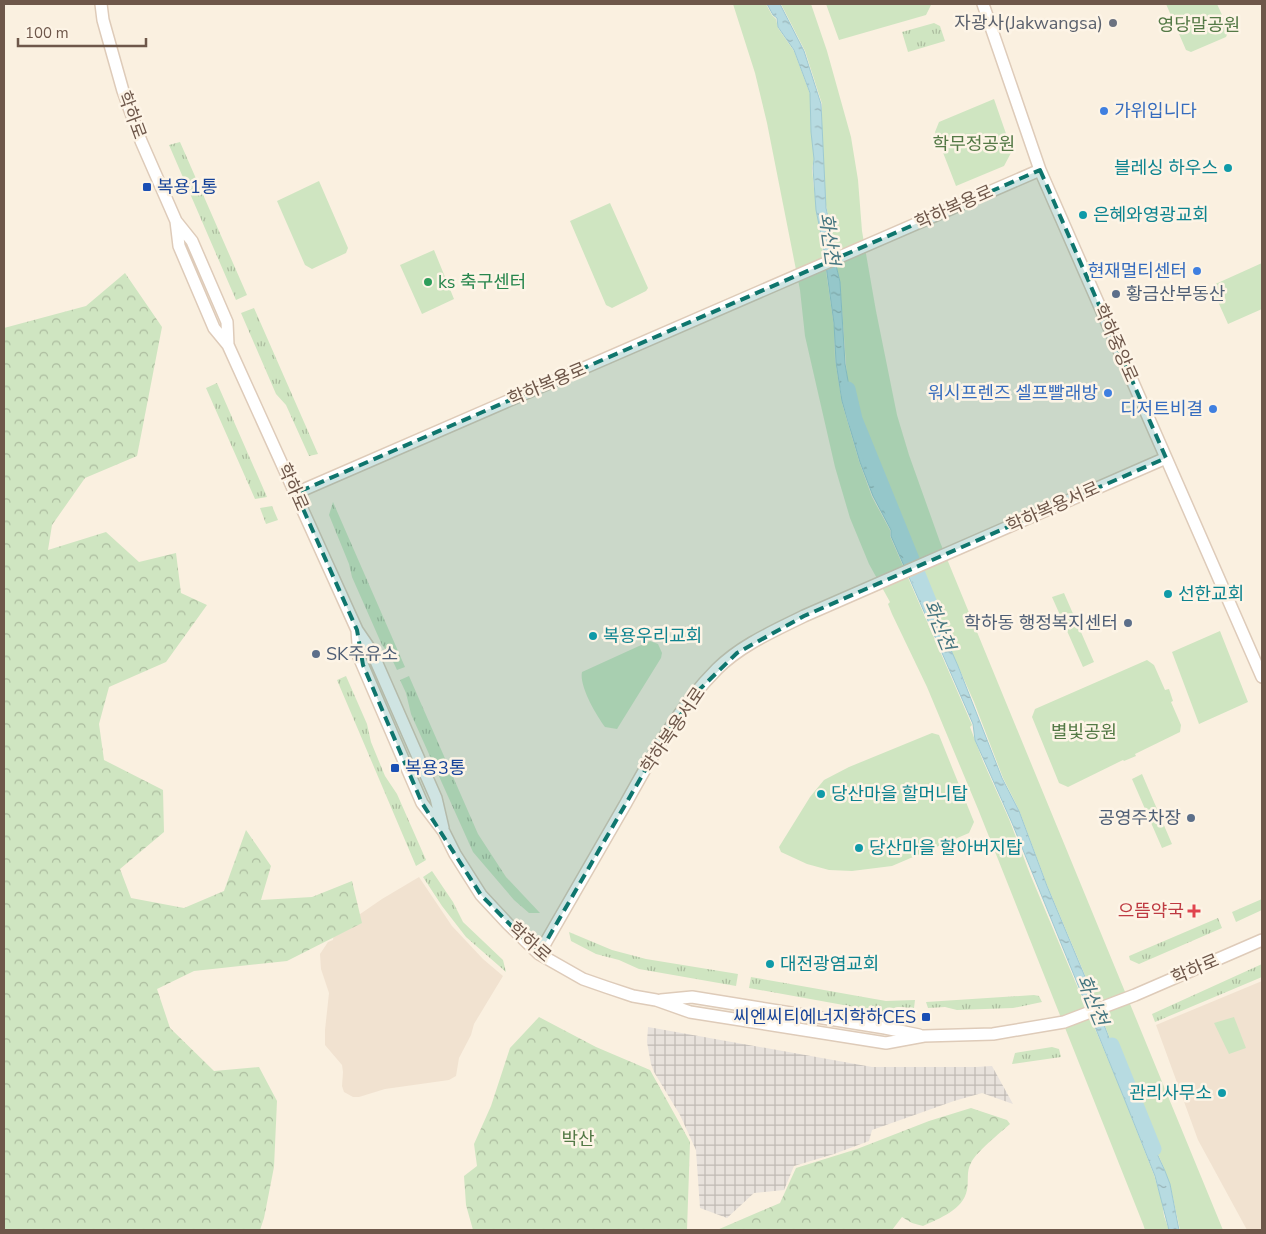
<svg xmlns="http://www.w3.org/2000/svg" width="1266" height="1234" viewBox="0 0 1266 1234" font-family="'Nunito Sans','Noto Sans KR',sans-serif">
	<defs>
		<pattern id="industrial-grid" width="8" height="8" patternUnits="userSpaceOnUse" patternTransform="scale(1.25)"><rect width="8" height="8" fill="#e8e2dc"/><path d="M0 4h8M4 0v8" fill="none" stroke="#c0bab4"/></pattern>
		<pattern id="grass-tufts" width="24" height="20" patternUnits="userSpaceOnUse" patternTransform="scale(1.25)"><rect width="24" height="20" fill="#cfe5c1"/><path d="M3 7l-1-3M5 7V3M7 7l1-3M15 17l-1-3M17 17v-4M19 17l1-3" fill="none" stroke="#acbc9f"/></pattern>
		<pattern id="forest-crowns" width="20" height="18" patternUnits="userSpaceOnUse" patternTransform="scale(1.25)"><rect width="20" height="18" fill="#cfe5c1"/><path d="M2 6a3 3 0 1 1 6 0M12 15a3 3 0 1 1 6 0" fill="none" stroke="#acbc9f"/></pattern>
		<pattern id="water-ripples" width="26" height="14" patternUnits="userSpaceOnUse" patternTransform="scale(1.25)"><rect width="26" height="14" fill="#b7dbe1"/><path d="M2 4q2-2 4 0t4 0M15 11q2-2 4 0t4 0" fill="none" stroke="#99b4b8"/></pattern>
	</defs>
	<rect width="100%" height="100%" fill="#faf0e0"/>
	<!-- residential -->
	<path fill="#f1e2d0" d="M 419,877 L 452,926 L 483,959 L 503,976 L 474,1024 L 471,1035 L 459,1058 L 456,1076 L 449,1080 L 385,1089 L 359,1097 L 353,1097 L 344,1092 L 342,1086 L 343,1072 L 342,1065 L 325,1045 L 325,1030 L 329,993 L 321,969 L 320,954 L 328,942 L 333,940 L 334,932 L 382,899 Z
		M 1262,981 L 1262,1230 L 1247,1230 L 1198,1140 L 1156,1025 Z"/>
	<!-- industrial -->
	<path fill="url(#industrial-grid)" d="M 648,1027 L 872,1067 L 977,1067 L 992,1066 L 1013,1104 L 982,1093 L 954,1101 L 872,1130 L 869,1141 L 834,1154 L 794,1166 L 784,1190 L 754,1193 L 727,1218 L 700,1208 L 696,1150 L 680,1115 L 654,1072 L 651,1064 L 647,1042 Z"/>
	<!-- grass -->
	<path fill="url(#grass-tufts)" d="M 934,23 L 940,26 L 945,41 L 908,52 L 902,32 Z
		M 180,142 L 247,295 L 236,300 L 169,145 Z
		M 254,308 L 318,454 L 309,456 L 286,405 L 276,394 L 241,313 Z
		M 217,383 L 267,497 L 255,499 L 206,388 Z
		M 333,502 L 405,667 L 397,670 L 390,655 L 382,645 L 352,577 L 349,564 L 329,515 Z
		M 272,506 L 278,520 L 266,524 L 260,508 Z
		M 346,676 L 367,724 L 371,742 L 385,776 L 397,794 L 426,860 L 416,866 L 337,680 Z
		M 409,676 L 478,834 L 506,877 L 540,913 L 529,913 L 514,900 L 473,852 L 411,714 L 406,693 L 400,680 Z
		M 432,871 L 453,902 L 463,922 L 503,960 L 506,972 L 466,937 L 442,906 L 423,877 Z
		M 1262,899 L 1262,910 L 1236,922 L 1232,912 Z
		M 1218,918 L 1222,928 L 1139,964 L 1130,960 L 1129,956 Z
		M 569,932 L 612,950 L 646,959 L 738,974 L 736,986 L 639,969 L 619,960 L 596,954 L 571,941 Z
		M 1262,964 L 1262,977 L 1155,1022 L 1152,1014 Z
		M 751,977 L 886,1001 L 915,1000 L 914,1008 L 898,1007 L 882,1012 L 749,988 Z
		M 1034,995 L 1039,996 L 1042,1002 L 1013,1008 L 957,1010 L 945,1007 L 928,1008 L 926,1002 Z
		M 1052,1047 L 1059,1049 L 1061,1057 L 1012,1064 L 1015,1053 Z"/>
	<!-- forest -->
	<path fill="url(#forest-crowns)" d="M 125,273 L 162,327 L 137,456 L 85,478 L 52,525 L 48,550 L 106,532 L 139,562 L 176,553 L 181,593 L 207,605 L 166,662 L 109,687 L 99,724 L 104,760 L 163,790 L 164,832 L 120,869 L 131,898 L 184,908 L 224,891 L 246,830 L 271,866 L 261,900 L 312,897 L 352,881 L 362,923 L 287,961 L 194,971 L 157,989 L 170,1028 L 214,1071 L 259,1067 L 277,1101 L 274,1167 L 264,1218 L 260,1230 L 4,1230 L 4,328 L 86,306 Z
		M 539,1017 L 596,1047 L 650,1070 L 690,1142 L 687,1230 L 473,1230 L 466,1205 L 464,1176 L 477,1166 L 474,1144 L 491,1106 L 510,1048 Z
		M 971,1108 L 1007,1120 L 1010,1124 C 1000,1133 976,1152 971,1163 C 966,1172 969,1180 967,1190 C 963,1210 940,1218 923,1226 L 912,1223 L 902,1217 L 892,1230 L 717,1230 L 780,1203 L 796,1168 L 857,1149 L 929,1121 Z"/>
	<!-- green -->
	<path fill="#cfe5c1" d="M 733,4 L 766,4 L 772,15 L 776,19 L 778,28 L 794,51 L 810,94 L 811,129 L 814,159 L 812,168 L 814,189 L 834,326 L 835,359 L 842,403 L 859,461 L 872,497 L 890,530 L 890,536 L 972,725 L 970,727 L 983,761 L 1009,819 L 1030,874 L 1120,1088 L 1154,1175 L 1162,1202 L 1164,1216 L 1169,1230 L 1145,1230 L 1143,1224 L 978,809 L 927,687 L 892,614 L 888,604 L 890,602 L 869,564 L 850,518 L 835,467 L 805,336 L 800,290 L 767,123 L 755,73 Z
		M 781,4 L 811,4 L 827,51 L 851,137 L 858,180 L 862,231 L 876,311 L 897,415 L 909,455 L 940,542 L 1223,1230 L 1180,1230 L 1170,1184 L 1161,1161 L 1139,1112 L 1082,968 L 1047,885 L 1019,810 L 1003,778 L 974,702 L 908,553 L 855,420 L 847,378 L 840,282 L 831,244 L 833,239 L 826,205 L 822,149 L 822,104 L 805,51 Z
		M 826,4 L 931,4 L 931,5 L 926,15 L 839,40 Z
		M 1166,4 L 1217,4 L 1229,30 L 1226,37 L 1191,52 L 1186,50 Z
		M 994,99 L 1012,151 L 1004,166 L 956,186 L 935,132 L 939,122 Z
		M 319,181 L 348,248 L 346,253 L 312,269 L 305,265 L 277,201 Z
		M 610,203 L 648,288 L 646,291 L 612,308 L 606,305 L 570,221 Z
		M 434,250 L 454,299 L 422,314 L 400,265 Z
		M 1262,263 L 1262,309 L 1228,324 L 1211,286 Z
		M 1064,593 L 1094,662 L 1083,667 L 1052,597 Z
		M 1220,631 L 1248,702 L 1199,724 L 1172,652 Z
		M 650,641 L 658,644 L 662,653 L 661,658 L 617,729 L 605,727 C 596,715 579,686 582,672 Z
		M 1147,660 L 1154,665 L 1165,690 L 1169,689 L 1173,701 L 1171,702 L 1181,725 L 1180,732 L 1135,754 L 1136,756 L 1124,761 L 1123,760 L 1068,787 L 1059,783 L 1032,717 L 1035,709 Z
		M 932,733 L 939,735 L 974,822 L 969,833 L 892,866 L 852,871 L 829,870 L 807,864 L 781,852 L 779,847 L 810,797 L 824,780 L 849,767 Z
		M 1142,774 L 1172,844 L 1162,848 L 1132,779 Z
		M 1234,1017 L 1246,1048 L 1229,1054 L 1214,1023 Z"/>
	<!-- water -->
	<path fill="url(#water-ripples)" stroke="#9ecad2" d="M 767,4 L 780,4 L 804,51 L 821,104 L 826,208 L 833,239 L 831,244 L 840,282 L 845,364 L 855,420 L 909,554 L 958,666 L 1002,778 L 1019,811 L 1047,886 L 1088,984 L 1138,1112 L 1165,1171 L 1170,1184 L 1179,1230 L 1169,1230 L 1155,1176 L 1124,1098 L 1012,823 L 975,740 L 973,724 L 891,536 L 891,530 L 873,496 L 860,462 L 842,401 L 836,362 L 834,323 L 823,244 L 816,210 L 813,168 L 814,159 L 811,132 L 810,93 L 794,50 L 778,27 L 777,18 L 773,15 Z"/>
	<g fill="none" stroke-linecap="round" stroke-linejoin="round">
		<!-- river -->
		<path stroke="#b7dbe1" stroke-width="15" d="M 848,389 L 855,419 L 931,606
			M 1112,1045 L 1154,1149"/>
		<defs>
			<path id="secondary" d="M 101,4 L 103,20 L 123,91 L 141,141 L 176,221 L 192,241 L 227,322 L 228,345
				M 983,4 L 1040,170 L 1262,677
				M 176,221 L 179,246 L 214,328 L 228,345 L 357,630 L 372,652 L 436,798 L 443,828
				M 296,493 L 1040,170
				M 357,630 L 359,657 L 422,803 L 444,832 L 455,854 L 481,895 L 508,924 L 539,954 L 583,979 L 606,987 L 633,996 L 656,1000 L 690,1012 L 886,1043 L 924,1036 L 993,1034 L 1064,1022 L 1135,995 L 1262,940
				M 539,954 C 568,903 597,853 626,803 C 652,756 679,707 717,669 C 741,645 774,631 804,616 L 1166,458
				M 661,1000 L 692,997 L 885,1028 L 919,1035"/>
		</defs>
		<!-- secondary casing -->
		<use href="#secondary" stroke="#decbb9" stroke-width="14"/>
		<!-- secondary -->
		<use href="#secondary" stroke="#fff" stroke-width="11"/>
	</g>
	<!-- marked area -->
	<path fill="#0f766e" fill-opacity="0.2" stroke="#0f766e" stroke-width="4" stroke-dasharray="10 6" stroke-linejoin="round" d="M 1040,170 L 1166,458 L 804,616 L 737,653 L 700,689 L 665,736 L 539,954 L 481,895 L 422,803 L 363,665 L 357,630 L 296,493 Z"/>
	<!-- markers -->
	<circle fill="#6b7280" stroke="#fdf4e6" stroke-width="2" cx="1113" cy="23" r="5"/>
	<g fill="#3f7fe0" stroke="#fdf4e6" stroke-width="2">
		<circle cx="1104" cy="111" r="5"/>
		<circle cx="1197" cy="271" r="5"/>
		<circle cx="1108" cy="393" r="5"/>
		<circle cx="1213" cy="409" r="5"/>
	</g>
	<g fill="#0f9aa8" stroke="#fdf4e6" stroke-width="2">
		<circle cx="1228" cy="168" r="5"/>
		<circle cx="1083" cy="215" r="5"/>
		<circle cx="1168" cy="594" r="5"/>
		<circle cx="593" cy="636" r="5"/>
		<circle cx="821" cy="794" r="5"/>
		<circle cx="859" cy="848" r="5"/>
		<circle cx="770" cy="964" r="5"/>
		<circle cx="1222" cy="1093" r="5"/>
	</g>
	<g fill="#1a4fb4" stroke="#fdf4e6" stroke-width="2">
		<rect x="142" y="182" width="10" height="10" rx="2.5"/>
		<rect x="390" y="763" width="10" height="10" rx="2.5"/>
		<rect x="921" y="1012" width="10" height="10" rx="2.5"/>
	</g>
	<circle fill="#2e9e5b" stroke="#fdf4e6" stroke-width="2" cx="428" cy="282" r="5"/>
	<g fill="#5c6f8a" stroke="#fdf4e6" stroke-width="2">
		<circle cx="1116" cy="294" r="5"/>
		<circle cx="1128" cy="623" r="5"/>
		<circle cx="316" cy="654" r="5"/>
		<circle cx="1191" cy="818" r="5"/>
	</g>
	<path fill="#e0444e" stroke="#fdf4e6" stroke-width="2" d="M1191.5 903.5h5v5h5v5h-5v5h-5v-5h-5v-5h5z"/>
	<g text-anchor="middle" stroke-width="5" stroke-linejoin="round" paint-order="stroke">
		<!-- worship labels -->
		<g font-size="18" fill="#5b616d" stroke="#fdf4e6" text-anchor="end">
			<text x="1103" y="29">자광사(Jakwangsa)</text>
		</g>
		<!-- park labels -->
		<g font-size="18" fill="#547946" stroke="#fdf4e6">
			<text x="1199" y="31">영당말공원</text>
			<text x="974" y="150">학무정공원</text>
			<text x="1084" y="738">별빛공원</text>
			<text x="578" y="1145">박산</text>
		</g>
		<!-- shop labels -->
		<g font-size="18" fill="#366cbe" stroke="#fdf4e6" text-anchor="end">
			<text x="1114" y="117" text-anchor="start">가위입니다</text>
			<text x="1187" y="277">현재멀티센터</text>
			<text x="1098" y="399">워시프렌즈 셀프빨래방</text>
			<text x="1203" y="415">디저트비결</text>
		</g>
		<!-- street labels -->
		<g font-size="18" fill="#6e574a" stroke="#fdf4e6">
			<text transform="translate(132 115) rotate(70)" y="6">학하로</text>
			<text transform="translate(954 207) rotate(-24)" y="6">학하복용로</text>
			<text transform="translate(1116 343) rotate(66)" y="6">학하중앙로</text>
			<text transform="translate(547 384) rotate(-23)" y="6">학하복용로</text>
			<text transform="translate(293 487) rotate(66)" y="6">학하로</text>
			<text transform="translate(1053 507) rotate(-24)" y="6">학하복용서로</text>
			<text transform="translate(673 730) rotate(-56)" y="6">학하복용서로</text>
			<text transform="translate(530 942) rotate(41)" y="6">학하로</text>
			<text transform="translate(1195 969) rotate(-23)" y="6">학하로</text>
		</g>
		<!-- culture labels -->
		<g font-size="18" fill="#0d838f" stroke="#fdf4e6" text-anchor="start">
			<text x="1218" y="174" text-anchor="end">블레싱 하우스</text>
			<text x="1093" y="221">은혜와영광교회</text>
			<text x="1178" y="600">선한교회</text>
			<text x="603" y="642">복용우리교회</text>
			<text x="831" y="800">당산마을 할머니탑</text>
			<text x="869" y="854">당산마을 할아버지탑</text>
			<text x="780" y="970">대전광염교회</text>
			<text x="1212" y="1099" text-anchor="end">관리사무소</text>
		</g>
		<!-- transit labels -->
		<g font-size="18" fill="#164399" stroke="#fdf4e6" text-anchor="start">
			<text x="157" y="193">복용1통</text>
			<text x="405" y="774">복용3통</text>
			<text x="916" y="1023" text-anchor="end">씨엔씨티에너지학하CES</text>
		</g>
		<!-- leisure labels -->
		<g font-size="18" fill="#27864d" stroke="#fdf4e6" text-anchor="start">
			<text x="438" y="288">ks 축구센터</text>
		</g>
		<!-- service labels -->
		<g font-size="18" fill="#4e5e75" stroke="#fdf4e6" text-anchor="start">
			<text x="1126" y="300">황금산부동산</text>
			<text x="1118" y="629" text-anchor="end">학하동 행정복지센터</text>
			<text x="326" y="660">SK주유소</text>
			<text x="1181" y="824" text-anchor="end">공영주차장</text>
		</g>
		<!-- health labels -->
		<g font-size="18" fill="#be3a42" stroke="#fdf4e6" text-anchor="end">
			<text x="1184" y="917">으뜸약국</text>
		</g>
		<!-- water labels -->
		<g font-size="19" font-style="italic" fill="#467680" stroke="#fdf4e6">
			<text transform="translate(830 239) rotate(82)" y="7">화산천</text>
			<text transform="translate(940 625) rotate(68)" y="7">화산천</text>
			<text transform="translate(1093 1000) rotate(68)" y="7">화산천</text>
		</g>
	</g>
	<!-- border -->
	<rect width="1266" height="1234" fill="none" stroke="#6e574a" stroke-width="10"/>
	<!-- scale -->
	<path d="M18 38v8h128v-8" fill="none" stroke="#6e574a" stroke-width="2.5"/>
	<text x="25" y="38" font-size="15" fill="#6e574a" stroke="#fdf4e6" stroke-width="4" paint-order="stroke">100 m</text>
</svg>
